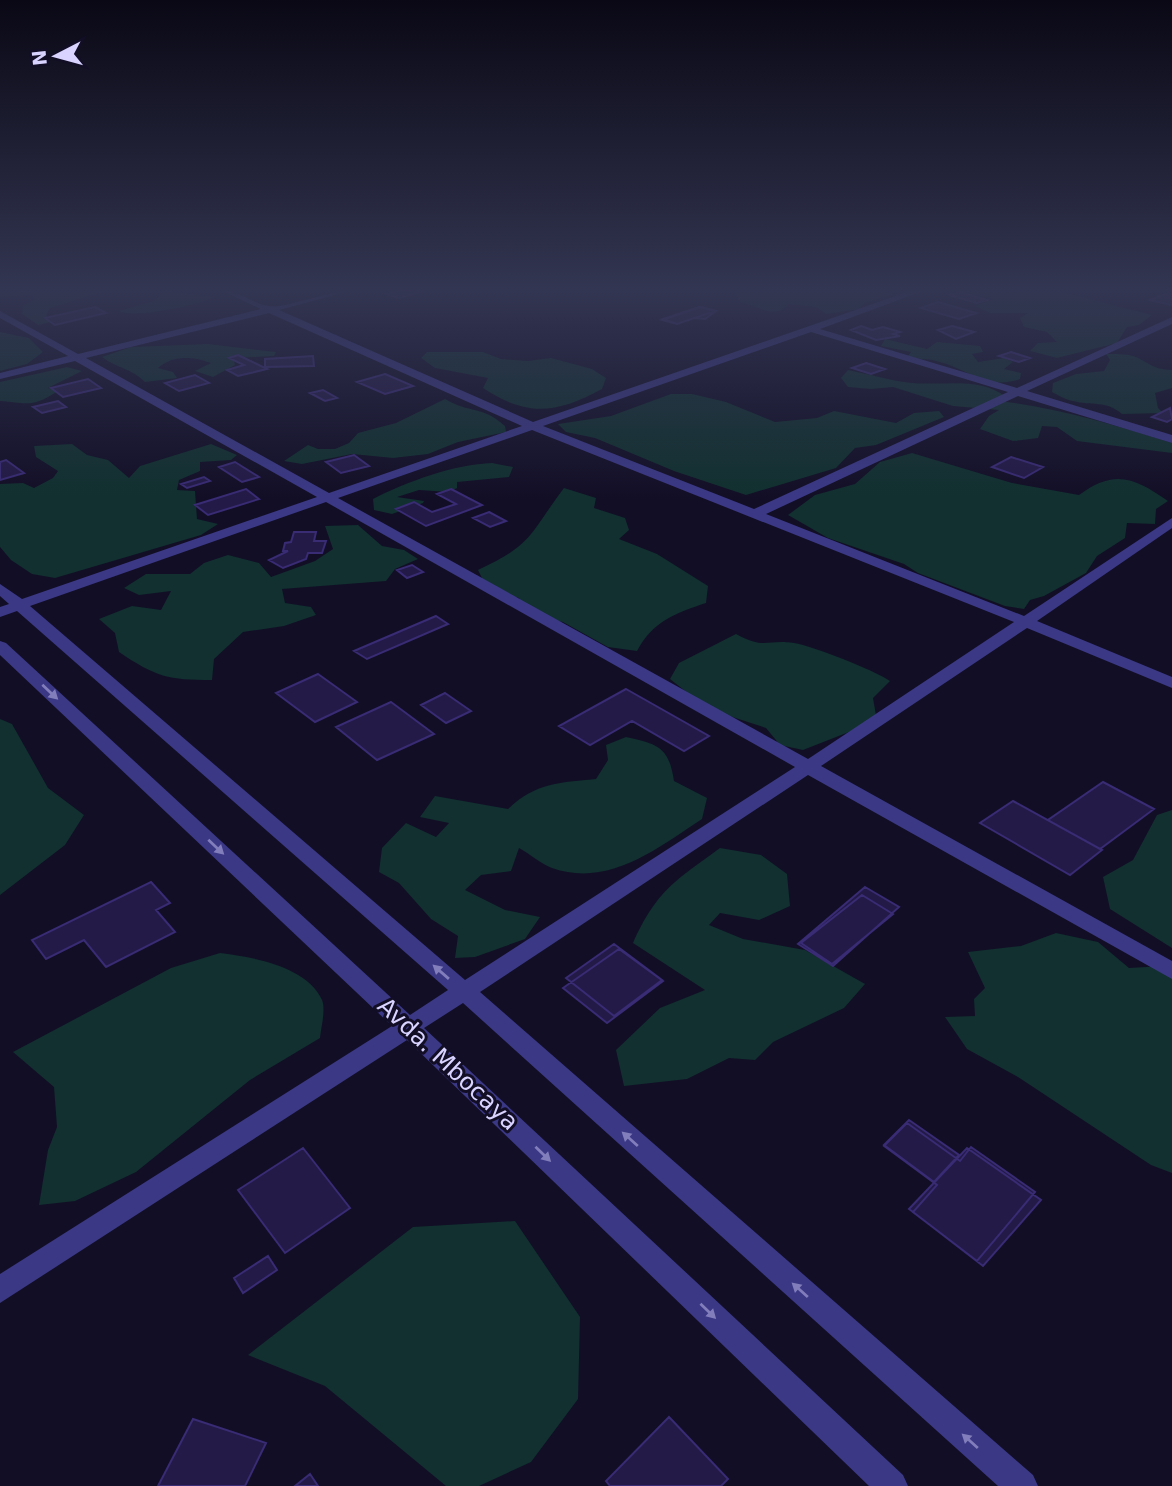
<svg xmlns="http://www.w3.org/2000/svg" width="1172" height="1486" viewBox="0 0 1172 1486" font-family="'DejaVu Sans',sans-serif">
	<rect width="100%" height="100%" fill="#120e26"/>
	<!-- green -->
	<path fill="#11302f" d="M 0,291 L 105,291 L 50,308 L 46,315 L 51,322 L 38,325 L 22,314 L 23,305 L 35,300 L 32,295 L 0,297 Z
		M 165,291 L 213,297 C 201,305 133,319 119,311 L 154,301 Z
		M 735,291 L 886,291 L 895,294 L 864,303 L 860,309 L 826,314 L 816,307 L 789,304 C 774,321 757,305 740,302 Z
		M 961,291 L 1058,291 L 1152,315 L 1139,325 L 1127,327 L 1117,343 L 1057,358 L 1030,351 L 1038,343 L 1057,342 L 1047,332 L 1024,327 L 1020,318 L 1028,313 L 990,313 L 975,306 L 994,299 Z
		M 0,332 L 29,338 L 43,352 L 27,364 L 0,371 Z
		M 885,339 L 927,349 L 937,342 L 980,346 L 983,352 L 972,354 L 978,362 L 1004,358 L 1013,362 L 1004,369 L 1021,373 L 1020,379 C 985,391 968,368 936,361 C 926,358 918,360 908,356 L 911,352 L 881,346 Z
		M 208,344 L 276,352 L 274,356 L 233,358 L 235,365 L 213,377 L 195,371 L 211,363 C 192,356 173,355 158,368 L 173,372 L 177,378 L 145,382 C 133,369 116,368 102,357 L 131,347 Z
		M 427,352 L 483,352 L 501,359 L 528,361 L 551,358 L 592,369 L 606,378 L 602,389 C 556,414 527,417 483,388 L 488,378 L 435,368 L 421,358 Z
		M 1106,354 C 1117,354 1130,353 1140,359 C 1153,366 1155,369 1172,370 L 1172,388 L 1155,393 L 1158,408 L 1163,413 L 1122,414 C 1106,400 1092,406 1073,401 C 1066,400 1058,395 1052,392 L 1053,383 L 1076,374 L 1104,371 L 1110,360 Z
		M 67,367 L 82,371 L 48,388 L 58,391 C 32,408 28,403 0,401 L 0,382 Z
		M 848,370 C 869,374 891,381 912,383 C 943,386 980,376 1006,397 L 1000,401 C 1057,408 1117,425 1172,443 L 1172,453 L 1077,441 L 1057,427 L 1042,426 L 1038,438 L 1013,441 L 980,429 L 989,416 L 999,410 L 953,406 L 893,387 L 871,389 L 848,387 L 841,378 Z
		M 671,394 L 692,394 L 726,402 L 775,422 L 817,418 L 834,411 L 896,423 L 914,413 L 939,411 L 944,417 L 876,445 L 855,448 L 836,468 L 746,495 L 674,471 L 595,438 L 566,432 L 558,424 L 611,416 Z
		M 445,399 C 470,414 482,405 505,426 L 506,432 L 458,442 L 428,454 L 393,458 L 352,454 L 302,464 L 284,461 L 308,445 L 318,449 L 335,449 L 349,443 L 358,433 L 396,423 Z
		M 72,444 L 87,455 L 108,460 L 129,478 L 140,466 L 211,444 L 237,455 L 231,460 L 200,462 L 200,471 L 179,480 L 177,490 L 195,491 L 197,519 L 218,524 L 201,535 L 55,578 L 32,574 L 11,560 L 0,547 L 0,484 L 23,483 L 34,488 L 53,478 L 58,471 L 36,457 L 34,446 Z
		M 912,453 L 1012,483 L 1079,495 C 1114,469 1134,477 1168,501 L 1156,509 L 1155,524 L 1127,523 L 1125,538 L 1097,556 L 1086,573 L 1044,596 L 1030,600 L 1024,609 L 1005,606 L 918,573 L 904,564 L 828,538 L 788,515 L 815,495 L 855,484 L 880,462 Z
		M 492,463 L 513,467 L 509,477 L 457,482 L 457,488 L 449,492 L 419,490 L 397,497 L 424,501 L 423,503 L 392,514 L 374,510 L 373,499 C 406,482 455,464 492,463 Z
		M 564,488 L 596,498 L 594,508 L 625,518 L 629,530 L 619,539 L 657,554 L 708,586 L 706,603 C 676,613 653,621 637,651 L 608,647 L 563,622 L 531,616 L 519,598 L 487,588 L 478,570 C 533,545 530,533 564,488 Z
		M 358,525 L 382,546 L 404,550 L 418,559 L 395,569 L 386,581 L 282,589 L 285,603 L 311,607 L 316,615 L 284,626 L 243,632 L 214,659 L 212,680 C 168,680 156,677 119,652 L 115,633 L 99,619 L 132,606 L 161,610 L 171,591 L 139,595 L 124,588 L 146,574 L 190,574 L 204,563 L 228,555 L 259,563 L 271,577 L 315,561 L 333,549 L 325,526 Z
		M 736,634 C 765,650 766,639 794,643 C 813,646 874,670 890,681 L 873,698 L 877,721 L 803,750 L 780,745 L 766,728 L 708,709 L 670,679 L 679,663 Z
		M 0,719 L 12,724 L 48,788 L 84,815 L 65,845 L 0,895 Z
		M 626,737 C 658,744 669,747 674,781 L 707,798 L 702,819 C 658,848 608,888 552,868 C 541,864 530,854 519,848 L 511,871 L 481,875 L 465,890 L 505,910 L 540,917 L 525,939 L 475,957 L 455,958 L 458,936 L 431,919 L 399,883 L 379,872 L 382,848 L 406,823 L 436,837 L 449,823 L 420,817 L 435,796 L 508,809 C 537,782 558,783 596,779 L 608,760 L 606,745 Z
		M 1172,810 L 1172,948 L 1110,909 L 1103,877 L 1133,860 L 1157,815 Z
		M 720,848 L 761,855 L 787,874 L 790,906 L 759,920 L 720,913 L 709,925 L 743,939 L 805,950 L 865,984 L 844,1008 L 773,1042 L 755,1060 L 729,1058 L 687,1079 L 624,1086 L 616,1050 L 660,1008 L 705,990 L 633,943 C 657,890 675,881 720,848 Z
		M 1056,933 L 1098,942 L 1129,968 L 1163,966 L 1172,972 L 1172,1173 L 1151,1165 L 1018,1077 L 967,1049 L 945,1017 L 975,1016 L 974,999 L 985,988 L 968,952 L 1021,946 Z
		M 220,953 C 252,957 307,966 322,1000 C 326,1009 321,1028 320,1038 L 250,1080 L 136,1172 L 75,1201 L 39,1205 L 48,1150 L 57,1127 L 54,1087 L 13,1052 L 171,968 Z
		M 515,1221 L 580,1317 L 578,1399 L 531,1462 L 479,1486 L 446,1486 L 325,1386 L 248,1355 L 413,1227 Z"/>
	<!-- building -->
	<path fill="#231a47" stroke="#392b74" stroke-width="2" d="M 396,291 L 395,291 L 423,291 L 399,298 L 387,294 Z
		M 960,292 L 987,300 L 977,303 L 949,295 Z
		M 1168,293 L 1172,294 L 1172,305 L 1150,300 Z
		M 938,302 L 976,313 L 959,319 L 921,308 Z
		M 95,307 L 106,313 L 55,325 L 45,318 Z
		M 699,307 L 715,311 L 677,324 L 663,319 Z
		M 701,307 L 716,311 L 705,319 L 694,318 L 677,324 L 662,320 Z
		M 861,326 L 872,330 L 883,327 L 900,332 L 893,334 L 900,336 L 876,340 L 851,330 Z
		M 952,326 L 974,332 L 956,339 L 938,330 Z
		M 1011,352 L 1030,358 L 1019,362 L 999,356 Z
		M 238,355 L 267,369 L 238,376 L 227,370 L 244,365 L 229,358 Z
		M 313,356 L 314,366 L 265,367 L 265,359 Z
		M 866,363 L 885,369 L 871,374 L 852,368 Z
		M 385,374 L 413,386 L 385,394 L 357,382 Z
		M 195,375 L 209,383 L 179,391 L 165,383 Z
		M 88,379 L 101,388 L 63,397 L 51,388 Z
		M 323,390 L 337,398 L 325,401 L 310,393 Z
		M 58,401 L 66,407 L 42,413 L 33,407 Z
		M 1170,408 L 1172,419 L 1167,422 L 1152,417 Z
		M 354,455 L 369,466 L 341,473 L 326,462 Z
		M 1011,457 L 1043,467 L 1024,478 L 992,467 Z
		M 6,460 L 24,473 L 0,480 L 0,462 Z
		M 235,462 L 259,477 L 242,482 L 219,467 Z
		M 204,477 L 210,481 L 187,488 L 181,484 Z
		M 246,489 L 259,499 L 208,515 L 195,505 Z
		M 451,489 L 482,505 L 426,526 L 396,509 L 414,502 L 432,512 L 456,504 L 437,494 Z
		M 489,512 L 506,521 L 490,527 L 473,518 Z
		M 294,532 L 316,532 L 314,541 L 326,541 L 322,553 L 308,553 L 306,559 L 283,568 L 269,560 L 288,551 L 283,551 L 285,543 L 291,542 Z
		M 412,565 L 423,572 L 407,578 L 397,570 Z
		M 436,616 L 448,624 L 367,659 L 354,651 Z
		M 318,674 L 357,702 L 315,722 L 276,693 Z
		M 626,689 L 709,736 L 684,751 L 632,721 L 590,745 L 559,726 Z
		M 445,693 L 471,711 L 446,723 L 421,705 Z
		M 391,702 L 434,734 L 377,760 L 336,727 Z
		M 1103,782 L 1154,809 L 1100,849 L 1048,820 Z
		M 1013,801 L 1102,850 L 1070,875 L 980,823 Z
		M 151,882 L 170,903 L 156,910 L 175,932 L 106,967 L 84,940 L 46,959 L 32,940 Z
		M 865,887 L 899,907 L 833,966 L 798,944 Z
		M 862,895 L 893,914 L 832,964 L 801,943 Z
		M 614,944 L 662,980 L 614,1016 L 566,978 Z
		M 619,949 L 663,981 L 607,1023 L 563,988 Z
		M 909,1120 L 959,1155 L 934,1182 L 884,1145 Z
		M 907,1123 L 960,1161 L 971,1147 L 1035,1192 L 977,1261 L 913,1212 L 937,1185 L 884,1146 Z
		M 303,1148 L 350,1208 L 285,1253 L 238,1190 Z
		M 967,1148 L 1041,1200 L 983,1266 L 909,1209 Z
		M 268,1256 L 277,1270 L 243,1293 L 234,1278 Z
		M 669,1417 L 728,1479 L 721,1486 L 610,1486 L 606,1481 Z
		M 193,1419 L 266,1443 L 245,1486 L 158,1486 Z
		M 310,1474 L 318,1486 L 295,1486 Z"/>
	<g fill="none" stroke-linecap="round" stroke-linejoin="round">
		<!-- minor -->
		<path fill="#3b3886" fill-rule="evenodd" d="M 223,291 C 241,291 252,304 269,306 C 284,309 328,291 350,291 L 279,310 L 533,422 L 910,291 L 923,291 L 820,329 L 1017,388 L 1172,317 L 1172,324 L 1027,391 L 1172,435 L 1172,443 L 1018,396 L 766,514 L 1024,616 L 1172,518 L 1172,528 L 1037,621 L 1172,677 L 1172,688 L 1027,628 L 821,766 L 1172,961 L 1172,979 L 808,775 L 480,992 L 1033,1475 L 1038,1486 L 998,1486 L 463,1003 L 424,1028 L 903,1475 L 908,1486 L 869,1486 L 407,1040 L 0,1303 L 0,1274 L 392,1026 L 0,655 L 0,641 L 6,643 L 410,1015 L 448,990 L 17,611 L 0,617 L 0,607 L 9,604 L 0,596 L 0,584 L 22,599 L 317,497 L 75,361 L 0,379 L 0,373 L 68,356 L 0,318 L 0,311 L 78,354 L 261,309 ZM 269,313 L 522,426 L 329,493 L 86,358 ZM 811,332 L 1008,392 L 754,509 L 543,426 ZM 532,430 L 1014,622 L 808,759 L 338,498 ZM 326,502 L 795,767 L 465,980 L 30,606 Z"/>
	</g>
	<!-- one-way arrows -->
	<defs><path id="oneway-solid" d="M-6-.8H1V-3.2L6.5 0L1 3.2V.8H-6Z" transform="scale(1.75)"/></defs>
	<g fill="#827ebc">
		<use href="#oneway-solid" transform="translate(50 692) rotate(43)"/>
		<use href="#oneway-solid" transform="translate(216 847) rotate(43)"/>
		<use href="#oneway-solid" transform="translate(441 972) rotate(-139)"/>
		<use href="#oneway-solid" transform="translate(630 1139) rotate(-138)"/>
		<use href="#oneway-solid" transform="translate(543 1154) rotate(44)"/>
		<use href="#oneway-solid" transform="translate(800 1290) rotate(-138)"/>
		<use href="#oneway-solid" transform="translate(708 1311) rotate(44)"/>
		<use href="#oneway-solid" transform="translate(970 1441) rotate(-138)"/>
	</g>
	<!-- sky -->
	<linearGradient id="sky" x2="0" y2="1"><stop stop-color="#0a0815"/><stop offset="0.58" stop-color="#333652"/><stop offset="1" stop-color="#333652" stop-opacity="0"/></linearGradient>
	<rect width="1172" height="499" fill="url(#sky)"/>
	<g text-anchor="middle" stroke-width="6" stroke-linejoin="round" paint-order="stroke">
		<!-- near-street labels -->
		<g font-size="24" fill="#d8d3ff" stroke="#120e26">
			<text transform="translate(448 1064) rotate(43)" y="8">Avda. Mbocaya</text>
		</g>
	</g>
	<!-- north arrow -->
	<g transform="translate(56 56) rotate(264)" stroke="#120e26" stroke-width="5" paint-order="stroke">
	<path d="M0-5L12 26L0 18L-12 26Z" fill="#d8d3ff"/>
	<text y="-10" font-size="19" font-weight="bold" text-anchor="middle" fill="#d8d3ff">N</text>
	</g>
</svg>
